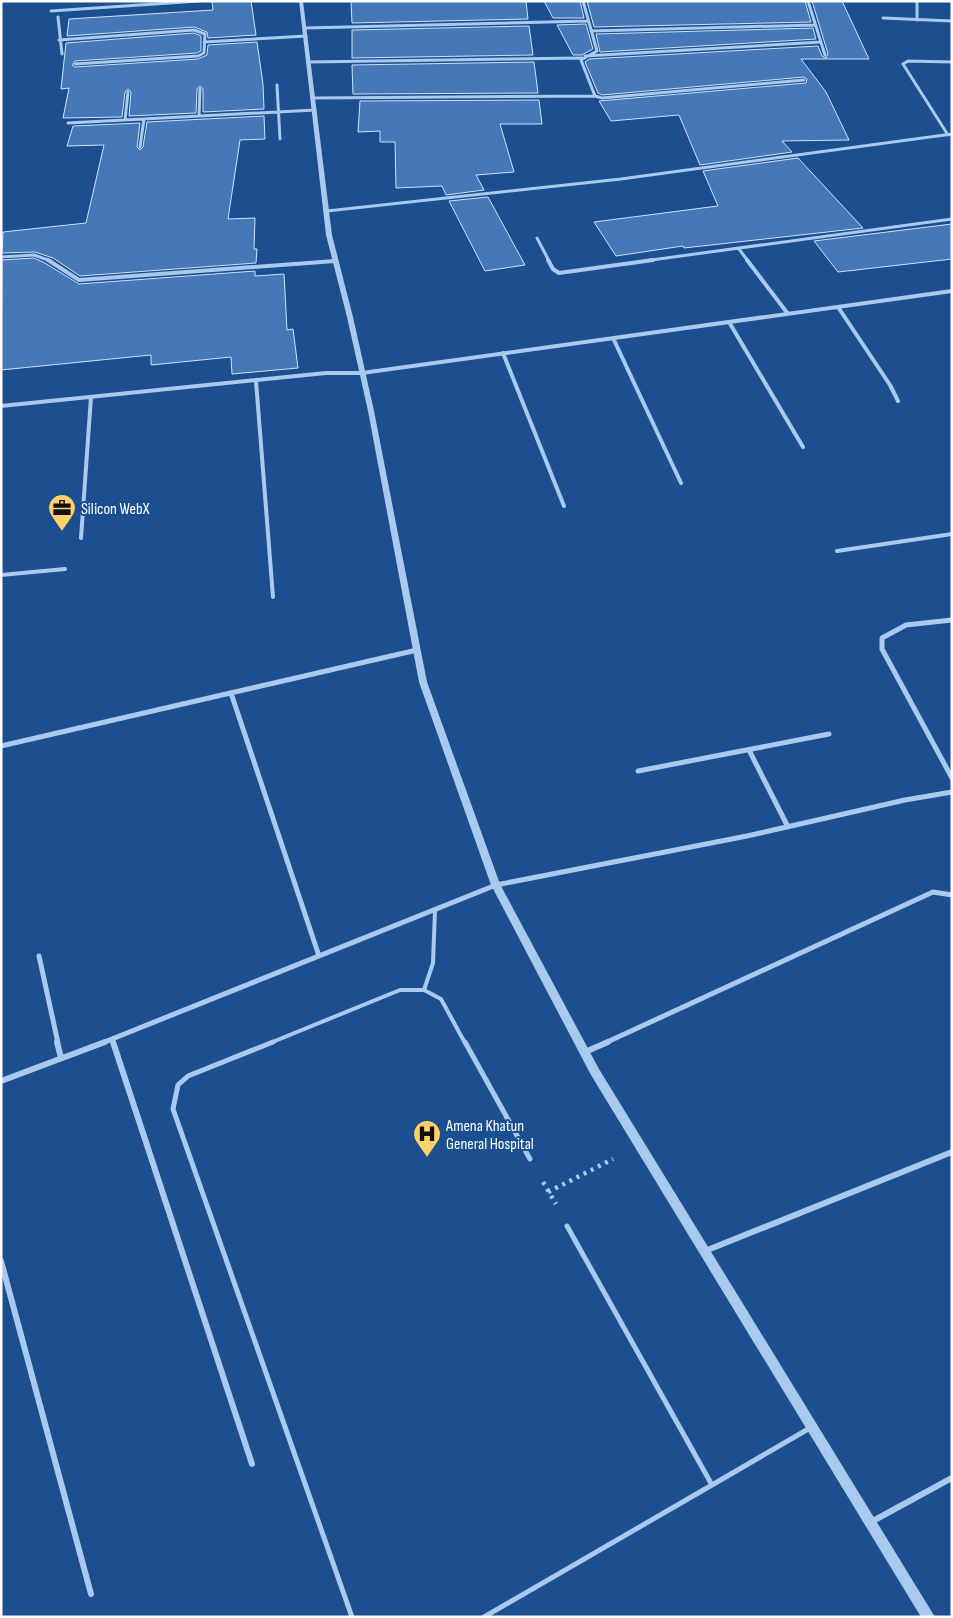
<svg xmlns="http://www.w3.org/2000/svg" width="953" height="1618" viewBox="0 0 953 1618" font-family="'Sofia Sans Condensed',sans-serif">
	<rect width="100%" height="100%" fill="#1b4f8f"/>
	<!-- building -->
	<path fill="#4478b7" stroke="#cfe3fa" d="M 212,1 L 251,1 L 256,35 L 208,38 L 207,32 L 194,27 L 67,36 L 69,19 L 213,10 Z
		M 351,1 L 526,1 L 528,19 L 352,23 Z
		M 544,1 L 580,1 L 584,18 L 553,18 Z
		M 587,1 L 805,1 L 811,22 L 594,27 Z
		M 812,1 L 842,1 L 869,59 L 801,59 L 826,92 L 849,140 L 782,141 L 792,152 L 700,165 L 679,115 L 611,121 L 599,101 L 806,83 L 807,79 L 804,77 L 602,95 L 598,93 L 585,62 L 589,59 L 818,46 L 822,56 L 826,58 L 828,54 Z
		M 586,24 L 593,49 L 582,55 L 573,55 L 557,25 Z
		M 529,26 L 533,55 L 352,58 L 352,30 Z
		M 813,28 L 816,39 L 600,52 L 596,34 Z
		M 194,33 L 201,36 L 201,51 L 197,53 L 75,61 L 72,65 L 75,67 L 198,59 L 207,55 L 208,45 L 257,42 L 263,84 L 264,109 L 203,112 L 203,89 L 200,86 L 197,89 L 196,113 L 129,116 L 131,92 L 128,89 L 125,92 L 122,117 L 63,118 L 69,88 L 61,89 L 66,43 Z
		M 534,62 L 538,93 L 353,94 L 352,65 Z
		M 539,100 L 542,124 L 500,124 L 514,172 L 476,175 L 484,190 L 446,195 L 442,186 L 396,188 L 395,142 L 380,142 L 380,131 L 358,132 L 360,101 Z
		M 264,116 L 265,139 L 240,140 L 228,219 L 255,218 L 254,249 L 257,249 L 256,263 L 80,276 L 53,258 L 35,252 L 2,253 L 3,232 L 86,223 L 104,145 L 67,146 L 73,126 L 140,123 L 137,147 L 140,150 L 143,147 L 147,122 Z
		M 798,158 L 863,228 L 684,248 L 683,246 L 616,256 L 594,222 L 718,206 L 703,171 Z
		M 488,197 L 525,265 L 485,271 L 449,201 Z
		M 952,224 L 952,259 L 838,272 L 814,241 Z
		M 34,258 L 45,263 L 79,284 L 255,271 L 255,276 L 284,274 L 287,330 L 293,329 L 298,368 L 232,374 L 231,357 L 151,365 L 151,355 L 1,370 L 2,260 Z"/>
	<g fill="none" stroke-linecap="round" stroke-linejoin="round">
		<!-- path -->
		<path stroke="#a9c9ee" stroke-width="4.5" stroke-dasharray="3 5" stroke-linecap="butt" d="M 543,1182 L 556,1204
			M 548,1192 L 613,1159"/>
		<!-- service-far1 -->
		<path stroke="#a9c9ee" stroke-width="4" d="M 424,990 L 433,963 L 435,910
			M 270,1043 L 400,990 L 424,990 L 441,999 L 465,1043"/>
		<!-- service -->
		<path stroke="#a9c9ee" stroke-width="5" d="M 273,1042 L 188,1076 L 178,1085 L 173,1109 L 352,1617
			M 465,1042 L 530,1159
			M 567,1226 L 712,1485 L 810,1428
			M 484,1617 L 712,1485"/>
		<!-- minor-far3 -->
		<path stroke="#a9c9ee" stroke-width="3" d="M 583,1 L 597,51 L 581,60 L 595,96
			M 808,1 L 825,55
			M 917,1 L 917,20
			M 51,11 L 199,1
			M 58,17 L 62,54
			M 883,18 L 952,21
			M 305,28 L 588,21
			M 591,31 L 815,25
			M 59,40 L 194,30 L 205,34 L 204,53 L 198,56 L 75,64
			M 204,42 L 306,36
			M 585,56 L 821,42
			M 309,62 L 582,58
			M 277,85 L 280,139
			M 314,98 L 595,96 L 602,98 L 804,80
			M 199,116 L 200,89
			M 125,120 L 128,92
			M 68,123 L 315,110
			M 948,135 L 903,64 L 908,61 L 952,62
			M 140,147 L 144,119
			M 327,211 L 621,179 L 952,134
			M 537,238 L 549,261
			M 739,249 L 748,261
			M 1,257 L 34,255 L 51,261
			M 331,261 L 335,261
			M 644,261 L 952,219"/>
		<!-- minor-far2 -->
		<path stroke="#a9c9ee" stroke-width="4" d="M 48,260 L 79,280 L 335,261
			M 548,260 L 553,269 L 559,273 L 653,260
			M 747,260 L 788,314
			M 838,307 L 890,385 L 898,401
			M 729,322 L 803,447
			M 613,338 L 681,483
			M 503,353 L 564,506
			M 256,381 L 273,597
			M 1,406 L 326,373 L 362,373 L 952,291
			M 81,538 L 91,397
			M 837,551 L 952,534
			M 1,575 L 65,569"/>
		<!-- minor-far1 -->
		<path stroke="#a9c9ee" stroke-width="5" d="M 952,620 L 906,625 L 882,638 L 882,649 L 952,778
			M 231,693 L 319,956
			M 1,746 L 417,650
			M 749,750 L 788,827
			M 638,771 L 829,734
			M 39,956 L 58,1043
			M 112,1039 L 113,1043
			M 102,1043 L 496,885 L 747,836 L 905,800 L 952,792
			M 605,1043 L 933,892 L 952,895"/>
		<!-- minor -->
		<path stroke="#a9c9ee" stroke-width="6" d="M 57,1042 L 61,1058
			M 113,1042 L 252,1464
			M 585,1052 L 608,1042
			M 1,1081 L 105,1042
			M 705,1251 L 952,1152
			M 1,1261 L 91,1594
			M 871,1522 L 952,1478"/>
		<!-- tertiary -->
		<path fill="#a9c9ee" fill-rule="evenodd" d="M 299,1 L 303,1 L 332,235 L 353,317 L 374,411 L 427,682 L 500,884 L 599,1069 L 935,1617 L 921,1617 L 591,1075 L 491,885 L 419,682 L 368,411 L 347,317 L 326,235 Z"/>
	</g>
	<!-- icons -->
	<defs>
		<symbol id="office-pin" viewBox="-11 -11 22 30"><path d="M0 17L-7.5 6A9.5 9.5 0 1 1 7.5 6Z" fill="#ffd166" stroke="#1b4f8f"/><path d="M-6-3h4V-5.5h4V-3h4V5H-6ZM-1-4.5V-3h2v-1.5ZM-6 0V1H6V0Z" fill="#111"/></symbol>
		<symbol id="hospital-pin" viewBox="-11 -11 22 30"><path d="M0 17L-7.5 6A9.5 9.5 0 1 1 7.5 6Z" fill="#ffd166" stroke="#1b4f8f"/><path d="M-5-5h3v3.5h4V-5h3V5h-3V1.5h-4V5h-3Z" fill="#111"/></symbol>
	</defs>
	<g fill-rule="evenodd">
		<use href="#office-pin" x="46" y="492" width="32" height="43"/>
		<use href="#hospital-pin" x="411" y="1118" width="32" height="43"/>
	</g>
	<g text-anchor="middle" stroke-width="4" stroke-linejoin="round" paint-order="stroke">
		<!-- poi labels -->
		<g font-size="16" fill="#fff" stroke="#1b4f8f" text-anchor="start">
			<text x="81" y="514">Silicon WebX</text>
			<text x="446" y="1131">Amena Khatun<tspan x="446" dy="18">General Hospital</tspan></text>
		</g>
	</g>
	<!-- border -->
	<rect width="953" height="1618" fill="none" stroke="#ffffff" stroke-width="5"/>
</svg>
